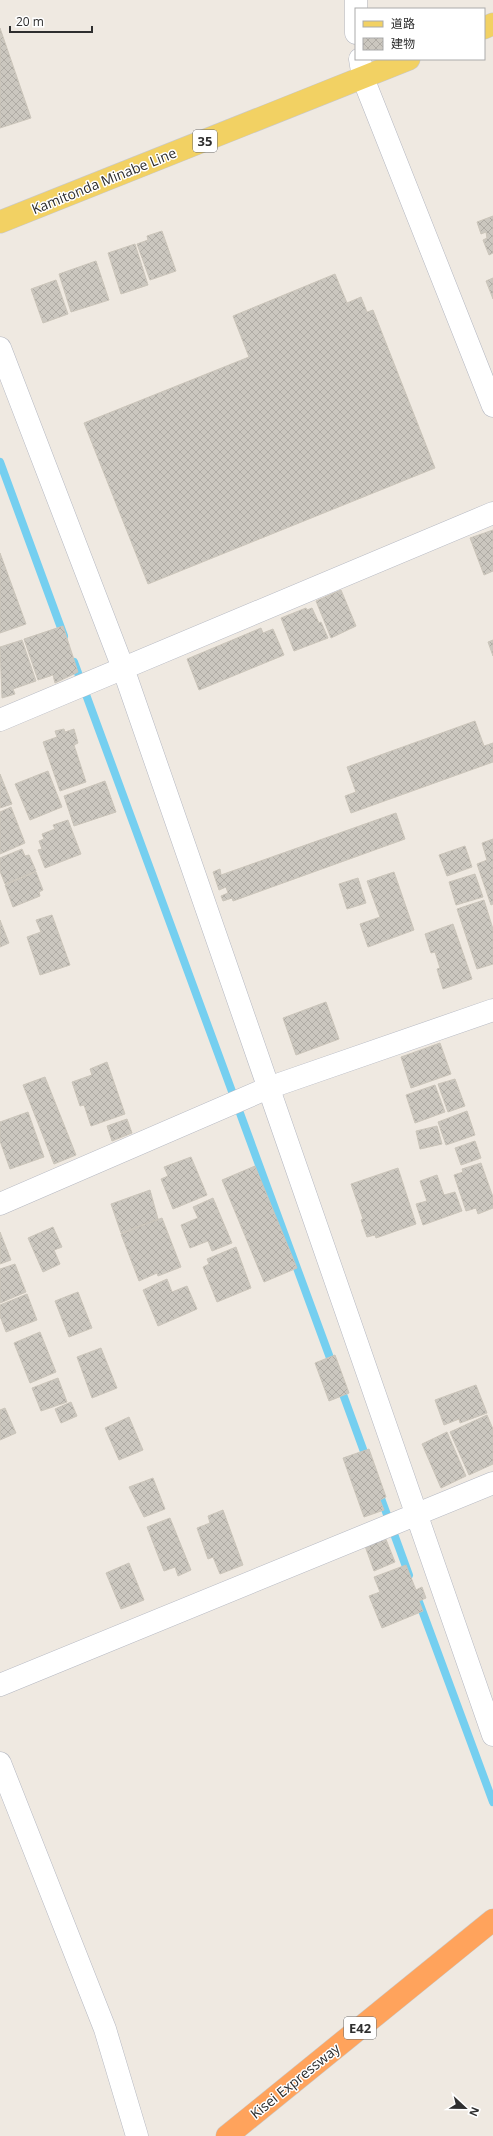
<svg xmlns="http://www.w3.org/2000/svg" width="493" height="2136" viewBox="0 0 493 2136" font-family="'Open Sans','Noto Sans JP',sans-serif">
	<defs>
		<pattern id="building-cross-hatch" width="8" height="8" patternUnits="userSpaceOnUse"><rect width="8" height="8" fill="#cbc7bf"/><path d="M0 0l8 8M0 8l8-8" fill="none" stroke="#afaba4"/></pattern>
	</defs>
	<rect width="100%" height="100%" fill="#efe9e1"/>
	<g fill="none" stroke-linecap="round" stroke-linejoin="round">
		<!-- stream -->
		<path stroke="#75cff0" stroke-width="8" d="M 0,462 L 64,636
			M 74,662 L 333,1366
			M 340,1386 L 367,1460
			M 378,1490 L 409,1575
			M 419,1602 L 493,1802"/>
	</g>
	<!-- building -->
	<path fill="url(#building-cross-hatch)" stroke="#cbc5ba" d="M 0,28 L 31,118 L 0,128 Z
		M 493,216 L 493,253 L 489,255 L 483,240 L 487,238 L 486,232 L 481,234 L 477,222 Z
		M 162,231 L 176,271 L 150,280 L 137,244 L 148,240 L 147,236 Z
		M 135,244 L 148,285 L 121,294 L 108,253 Z
		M 96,261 L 109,300 L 71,312 L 59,274 Z
		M 335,274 L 347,303 L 361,297 L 367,312 L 373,310 L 435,468 L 148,584 L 84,423 L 249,357 L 233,316 Z
		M 493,278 L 493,299 L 486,281 Z
		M 56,280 L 68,314 L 43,323 L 31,289 Z
		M 493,530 L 493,571 L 484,575 L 470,538 Z
		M 0,553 L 26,624 L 0,633 Z
		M 341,590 L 356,626 L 331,638 L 316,601 Z
		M 306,608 L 307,610 L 312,608 L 319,623 L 321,622 L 328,638 L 294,651 L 281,618 Z
		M 63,626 L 78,672 L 55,683 L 53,675 L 38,680 L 24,639 Z
		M 261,628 L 263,633 L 273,629 L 284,655 L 199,690 L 187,659 Z
		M 22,640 L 36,681 L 13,689 L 15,694 L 2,698 L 0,647 Z
		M 493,640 L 493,656 L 488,642 Z
		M 475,721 L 484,746 L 493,743 L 493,762 L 351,813 L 345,796 L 356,792 L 347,767 Z
		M 64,729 L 65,732 L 74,729 L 78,743 L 74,745 L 86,782 L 60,791 L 43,742 L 57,737 L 55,731 Z
		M 48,771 L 62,807 L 30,820 L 15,784 Z
		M 0,774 L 12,804 L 0,808 Z
		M 105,781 L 116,812 L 74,826 L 64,796 Z
		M 11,807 L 25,843 L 0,854 L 0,812 Z
		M 396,813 L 405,839 L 233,901 L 232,898 L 223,901 L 221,896 L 228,893 L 226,887 L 219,890 L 213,872 L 220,869 L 221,875 Z
		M 68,820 L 81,854 L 45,868 L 38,850 L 42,849 L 39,841 L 44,839 L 42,834 L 55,829 L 53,825 Z
		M 493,839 L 493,904 L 491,905 L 477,864 L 487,860 L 482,843 Z
		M 465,846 L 472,867 L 447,876 L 439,855 Z
		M 22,849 L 25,856 L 29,855 L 36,871 L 5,884 L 0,871 L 0,858 Z
		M 36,872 L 43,890 L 39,892 L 40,896 L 13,907 L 5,885 Z
		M 394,872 L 414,930 L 368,947 L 360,924 L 380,917 L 367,881 Z
		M 475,874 L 483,897 L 456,905 L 449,882 Z
		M 358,878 L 366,903 L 347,909 L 339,884 Z
		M 484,900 L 493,929 L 493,964 L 477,969 L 457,909 Z
		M 52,915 L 70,965 L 40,975 L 27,937 L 41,932 L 36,920 Z
		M 0,920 L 9,943 L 0,947 Z
		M 453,924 L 472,979 L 443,989 L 437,969 L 440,968 L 435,952 L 431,953 L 425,934 Z
		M 326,1002 L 339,1039 L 296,1055 L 283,1018 Z
		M 440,1043 L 451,1074 L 411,1088 L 401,1057 Z
		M 107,1062 L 125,1114 L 91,1126 L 84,1105 L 80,1106 L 72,1082 L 92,1075 L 90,1069 Z
		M 45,1077 L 76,1155 L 54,1164 L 23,1085 Z
		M 455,1079 L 465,1106 L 448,1112 L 438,1084 Z
		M 435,1085 L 445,1112 L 415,1123 L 406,1095 Z
		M 467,1111 L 475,1135 L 446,1145 L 438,1122 Z
		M 28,1112 L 44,1157 L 10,1169 L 0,1141 L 0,1122 Z
		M 127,1119 L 132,1133 L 112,1141 L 107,1126 Z
		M 437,1126 L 442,1144 L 420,1149 L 416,1131 Z
		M 475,1141 L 481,1158 L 461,1165 L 455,1148 Z
		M 191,1157 L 207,1195 L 173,1209 L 161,1179 L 168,1176 L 164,1167 Z
		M 481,1163 L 493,1197 L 493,1208 L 478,1214 L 476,1208 L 466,1211 L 454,1175 L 463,1172 L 462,1169 Z
		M 255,1166 L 297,1268 L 264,1282 L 222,1180 Z
		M 398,1168 L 416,1224 L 376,1238 L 375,1235 L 367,1237 L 361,1220 L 363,1219 L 351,1184 Z
		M 437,1175 L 444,1195 L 455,1192 L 462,1211 L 423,1225 L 416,1204 L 427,1201 L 420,1181 Z
		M 150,1190 L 158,1219 L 121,1233 L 111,1204 Z
		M 213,1198 L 232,1243 L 212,1251 L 208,1241 L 190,1248 L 181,1225 L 198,1218 L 193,1207 Z
		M 162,1218 L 181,1267 L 158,1276 L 157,1273 L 139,1281 L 121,1234 Z
		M 53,1227 L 62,1247 L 54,1250 L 60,1264 L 43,1272 L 28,1238 Z
		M 0,1232 L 11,1260 L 0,1264 Z
		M 236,1247 L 251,1288 L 217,1302 L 203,1267 L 209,1264 L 207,1259 Z
		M 15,1264 L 26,1292 L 0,1303 L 0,1269 Z
		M 167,1279 L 172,1292 L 187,1286 L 197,1309 L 158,1326 L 143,1290 Z
		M 78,1292 L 92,1328 L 69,1337 L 55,1301 Z
		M 27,1294 L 37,1320 L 6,1332 L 0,1316 L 0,1305 Z
		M 40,1332 L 56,1372 L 30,1383 L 14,1343 Z
		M 101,1348 L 117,1388 L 92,1398 L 77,1357 Z
		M 335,1355 L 349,1393 L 329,1401 L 315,1363 Z
		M 58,1378 L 67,1402 L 41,1411 L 32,1388 Z
		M 476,1385 L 487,1413 L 460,1423 L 459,1419 L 444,1425 L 435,1400 Z
		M 71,1402 L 77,1416 L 61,1423 L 55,1409 Z
		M 5,1408 L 16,1433 L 0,1440 L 0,1410 Z
		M 487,1415 L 493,1429 L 493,1464 L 469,1475 L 450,1432 Z
		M 129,1417 L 143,1450 L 119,1460 L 105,1428 Z
		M 447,1432 L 466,1476 L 441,1488 L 422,1444 Z
		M 369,1449 L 386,1497 L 380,1500 L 384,1510 L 364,1517 L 343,1458 Z
		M 153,1478 L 165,1509 L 144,1517 L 129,1487 Z
		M 223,1510 L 243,1565 L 220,1574 L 213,1557 L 208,1559 L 197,1528 L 210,1523 L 208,1516 Z
		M 170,1518 L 191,1570 L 178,1576 L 175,1567 L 164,1571 L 147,1527 Z
		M 385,1537 L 395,1562 L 374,1571 L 365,1546 Z
		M 129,1563 L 144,1600 L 121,1609 L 106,1573 Z
		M 406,1565 L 416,1590 L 422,1587 L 426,1598 L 419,1601 L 423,1611 L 382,1628 L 369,1596 L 380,1592 L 374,1577 Z"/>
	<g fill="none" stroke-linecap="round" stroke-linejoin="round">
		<defs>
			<path id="minor" d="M 356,0 L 356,33
				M 360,59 L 363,78 L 493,406
				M 0,348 L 123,668 L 493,1735
				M 0,720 L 493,513
				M 0,1204 L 268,1088 L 493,1010
				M 0,1685 L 493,1483
				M 0,1763 L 105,2029 L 137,2136"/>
			<path id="major" d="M 484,28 L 493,24
				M 0,222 L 409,59"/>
			<path id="highway" d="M 227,2136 L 493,1920"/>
		</defs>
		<!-- minor casing -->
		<use href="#minor" stroke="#b4b7c1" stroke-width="23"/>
		<!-- major casing -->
		<use href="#major" stroke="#c9c9c9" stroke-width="23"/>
		<!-- highway casing -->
		<use href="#highway" stroke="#c9c9c9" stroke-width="23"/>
		<!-- minor -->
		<use href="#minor" stroke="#fff" stroke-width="22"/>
		<!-- major -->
		<use href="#major" stroke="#f2d163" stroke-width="22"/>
		<!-- highway -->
		<use href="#highway" stroke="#ffa35c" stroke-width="22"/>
	</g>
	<g text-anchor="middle" stroke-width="3" stroke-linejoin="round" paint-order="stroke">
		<!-- shield labels -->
		<g fill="#fff" stroke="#6d6d6d" stroke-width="1">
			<rect x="193" y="130" width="24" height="22" rx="3"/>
			<rect x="344" y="2017" width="32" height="22" rx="3"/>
		</g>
		<g font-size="13" font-weight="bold" fill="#2e2e2e">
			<text x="205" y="146">35</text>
			<text x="360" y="2033">E42</text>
		</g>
		<!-- street labels -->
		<g font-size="14" fill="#2e2e2e" stroke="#fff">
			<text transform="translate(104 181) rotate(-22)" y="5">Kamitonda Minabe Line</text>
			<text transform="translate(295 2081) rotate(-39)" y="5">Kisei Expressway</text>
		</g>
	</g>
	<!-- legend -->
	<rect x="355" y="8" width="130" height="52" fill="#ffffff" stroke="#ababab"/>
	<rect x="363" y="21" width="20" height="6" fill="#f2d163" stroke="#ababab"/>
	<text x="391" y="28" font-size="12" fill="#2e2e2e">道路</text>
	<rect x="363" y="38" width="20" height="12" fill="url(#building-cross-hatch)" stroke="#ababab"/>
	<text x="391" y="48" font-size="12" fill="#2e2e2e">建物</text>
	<!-- north arrow -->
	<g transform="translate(465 2108) rotate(112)" stroke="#ffffff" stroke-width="3" paint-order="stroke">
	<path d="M0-3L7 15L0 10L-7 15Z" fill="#2e2e2e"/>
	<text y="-6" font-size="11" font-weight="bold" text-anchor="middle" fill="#2e2e2e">N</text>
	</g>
	<!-- scale -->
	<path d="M10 26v6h82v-6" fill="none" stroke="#2e2e2e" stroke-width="2"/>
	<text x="16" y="26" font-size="12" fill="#2e2e2e" stroke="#ffffff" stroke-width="3" paint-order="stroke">20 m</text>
</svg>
